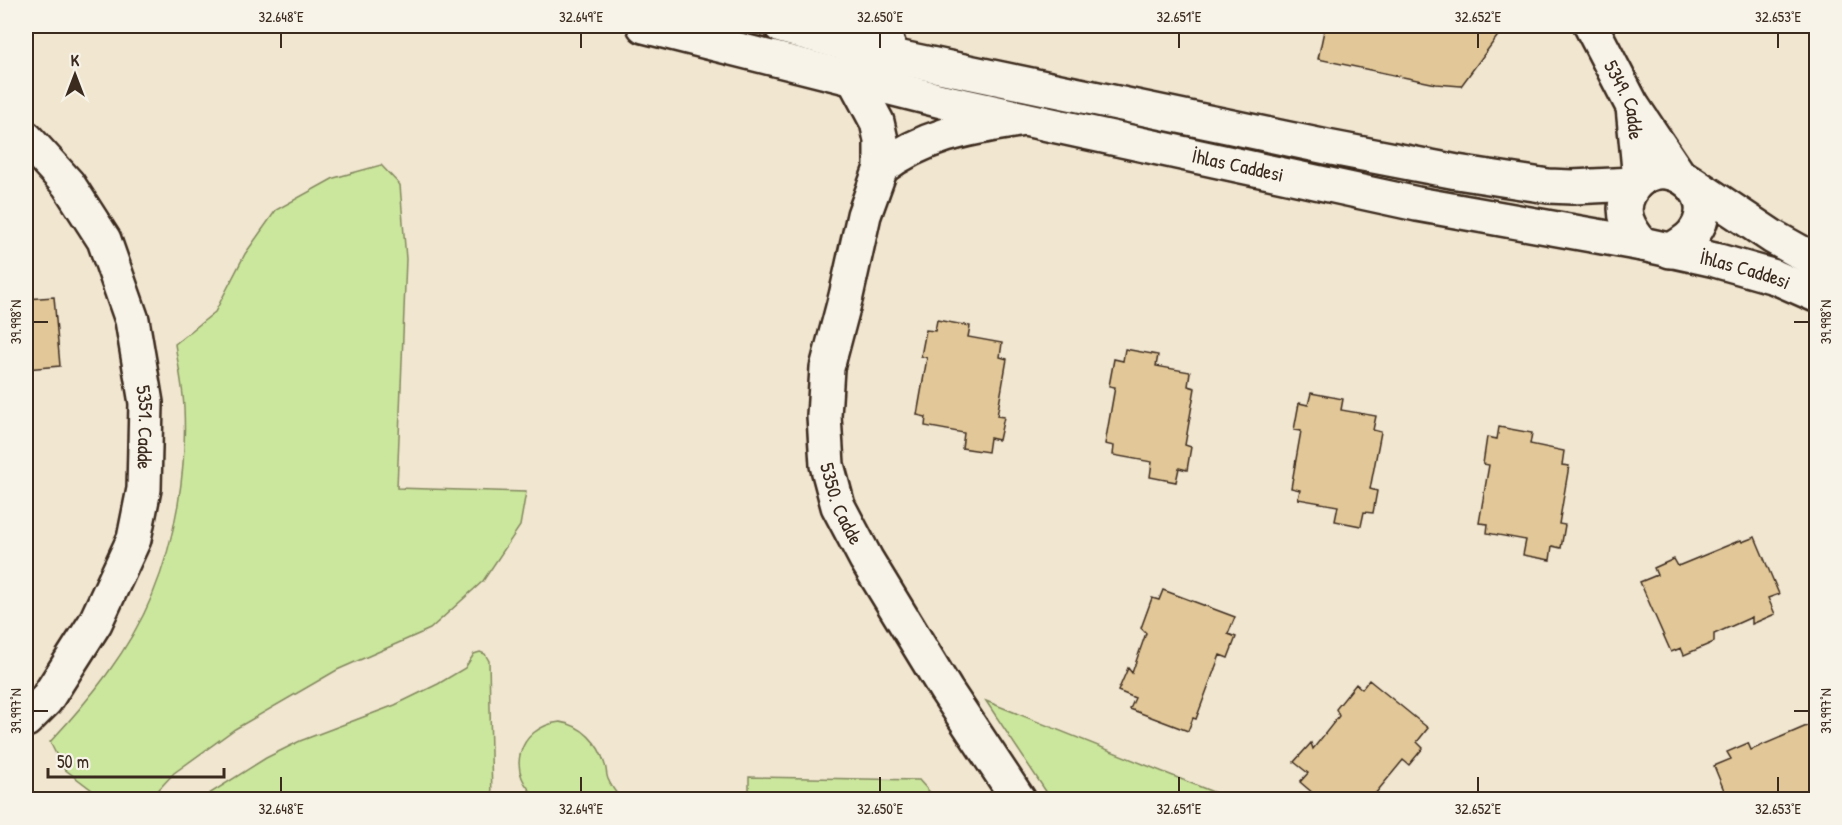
<svg xmlns="http://www.w3.org/2000/svg" width="1842" height="825" viewBox="0 0 1842 825" font-family="'Patrick Hand',sans-serif">
	<rect width="100%" height="100%" fill="#f1e6d0"/>
	<filter id="ink" filterUnits="userSpaceOnUse"><feTurbulence type="fractalNoise" baseFrequency=".0167" numOctaves="2"/><feDisplacementMap in="SourceGraphic" scale="12" xChannelSelector="R" yChannelSelector="G"/><feConvolveMatrix kernelMatrix="1 2 1 2 8 2 1 2 1" color-interpolation-filters="sRGB"/></filter>
	<g filter="url(#ink)">
		<!-- green -->
		<path fill="#cbe69d" stroke="#83885e" stroke-width="1.5" d="M 381,165 L 400,185 L 406,259 L 397,488 L 526,492 L 520,526 L 483,581 L 430,629 L 337,670 L 235,729 L 174,773 L 150,799 L 109,799 L 100,796 L 63,768 L 50,742 C 90,699 129,651 152,596 C 176,538 187,470 184,408 C 183,386 178,365 175,344 L 215,312 L 245,254 L 276,210 L 334,178 Z
			M 480,652 L 485,654 L 489,661 L 492,799 L 201,799 L 266,758 L 300,741 L 395,705 L 438,684 L 465,668 L 474,654 Z
			M 986,701 L 1218,794 L 1224,799 L 1051,799 Z
			M 560,722 C 582,725 599,743 605,765 C 607,770 606,775 608,779 C 611,786 616,793 621,799 L 540,799 C 504,775 517,727 560,722 Z
			M 749,777 L 919,780 L 936,799 L 749,799 Z"/>
		<!-- building -->
		<path fill="#e2c898" stroke="#3b2a1e" stroke-width="1.5" d="M 1325,26 L 1505,26 L 1461,86 L 1436,84 L 1318,59 Z
			M 54,297 L 60,366 L 26,369 L 26,299 Z
			M 937,320 L 970,326 L 968,337 L 1002,343 L 1000,357 L 1007,359 L 997,416 L 1004,417 L 999,440 L 990,438 L 988,452 L 962,448 L 964,433 L 925,426 L 926,417 L 917,415 L 927,358 L 921,356 L 926,330 L 935,331 Z
			M 1125,349 L 1158,355 L 1156,366 L 1190,372 L 1188,386 L 1195,388 L 1185,445 L 1191,447 L 1187,470 L 1179,468 L 1176,482 L 1150,477 L 1152,462 L 1113,455 L 1114,446 L 1105,444 L 1115,387 L 1109,386 L 1114,359 L 1123,361 Z
			M 1311,393 L 1343,399 L 1341,410 L 1376,416 L 1373,430 L 1381,432 L 1370,489 L 1377,491 L 1373,513 L 1364,512 L 1361,526 L 1335,521 L 1338,506 L 1298,499 L 1300,490 L 1291,488 L 1301,431 L 1294,430 L 1299,403 L 1308,405 Z
			M 1499,427 L 1532,433 L 1530,444 L 1564,451 L 1562,465 L 1569,466 L 1559,524 L 1565,525 L 1561,548 L 1552,546 L 1550,560 L 1523,555 L 1526,540 L 1487,533 L 1488,524 L 1479,523 L 1489,465 L 1483,464 L 1487,437 L 1497,439 Z
			M 1755,537 L 1779,594 L 1768,598 L 1775,614 L 1752,624 L 1752,617 L 1714,634 L 1714,642 L 1684,655 L 1681,648 L 1671,652 L 1640,582 L 1657,575 L 1654,568 L 1674,559 L 1678,566 L 1741,540 L 1742,542 Z
			M 1163,590 L 1235,617 L 1228,634 L 1236,637 L 1228,658 L 1220,655 L 1196,719 L 1193,718 L 1188,731 L 1130,709 L 1135,698 L 1118,691 L 1128,668 L 1132,673 L 1146,633 L 1141,628 L 1152,598 L 1159,600 Z
			M 1369,680 L 1428,728 L 1417,742 L 1423,748 L 1409,765 L 1403,760 L 1370,800 L 1321,800 L 1300,782 L 1308,773 L 1294,762 L 1311,743 L 1313,749 L 1339,716 L 1336,709 L 1356,684 L 1362,689 Z
			M 1816,722 L 1816,800 L 1728,800 L 1714,766 L 1731,759 L 1727,752 L 1748,743 L 1751,750 Z"/>
		<g fill="none" stroke-linecap="round" stroke-linejoin="round">
			<defs>
				<g id="minor">
					<path d="M 882,26 L 892,56"/>
					<path id="s1" d="M 1591,26 L 1633,107 L 1640,180"/>
					<path id="s2" d="M 854,79 L 877,122 L 881,140 L 881,168 L 864,215 L 846,296 L 827,368 L 824,416 L 827,465 L 838,506 L 866,559 L 946,690 L 1019,800"/>
					<path d="M 1634,108 L 1679,175"/>
					<path id="s3" d="M 26,138 L 68,184 L 104,240 L 132,320 L 146,403 L 144,489 L 134,539 L 95,623 L 46,700 L 26,720"/>
					<path d="M 881,168 C 926,134 970,128 1024,119"/>
				</g>
				<g id="major">
					<path id="s4" d="M 644,26 L 942,101 L 1417,204 L 1642,244 L 1715,260 L 1775,277 L 1816,295"/>
					<path d="M 781,26 L 892,56 L 1327,147 L 1457,172 L 1548,186 L 1572,187 L 1634,184"/>
					<path d="M 1689,181 L 1773,237 L 1816,261"/>
					<path d="M 1642,244 C 1630,230 1619,213 1629,194 C 1654,143 1728,190 1693,234 C 1687,241 1678,246 1670,251"/>
				</g>
			</defs>
			<!-- minor casing -->
			<use href="#minor" stroke="#3b2a1e" stroke-width="38"/>
			<!-- major casing -->
			<use href="#major" stroke="#3b2a1e" stroke-width="38"/>
			<!-- minor -->
			<use href="#minor" stroke="#f7f3e8" stroke-width="33"/>
			<!-- major -->
			<use href="#major" stroke="#f7f3e8" stroke-width="33"/>
		</g>
	</g>
	<!-- ticks -->
	<path fill="none" stroke="#3b2a1e" stroke-width="2" d="M 281,33 L 281,48M 581,33 L 581,48M 880,33 L 880,48M 1179,33 L 1179,48M 1478,33 L 1478,48M 1778,33 L 1778,48M 33,322 L 48,322M 1794,322 L 1809,322M 33,711 L 48,711M 1794,711 L 1809,711M 281,777 L 281,792M 581,777 L 581,792M 880,777 L 880,792M 1179,777 L 1179,792M 1478,777 L 1478,792M 1778,777 L 1778,792"/>
	<g text-anchor="middle" stroke-width="4.5" stroke-linejoin="round" paint-order="stroke">
		<!-- street labels -->
		<g font-size="20" fill="#3b2a1e" stroke="#f7f3e8">
			<text dy="7" stroke="none"><textPath href="#s1" startOffset="82">5349. Cadde</textPath></text>
			<text dy="7" stroke="none"><textPath href="#s4" startOffset="610">İhlas Caddesi</textPath></text>
			<text dy="7" stroke="none"><textPath href="#s4" startOffset="1128">İhlas Caddesi</textPath></text>
			<text dy="7" stroke="none"><textPath href="#s3" startOffset="322">5351. Cadde</textPath></text>
			<text dy="7" stroke="none"><textPath href="#s2" startOffset="441">5350. Cadde</textPath></text>
		</g>
	</g>
	<!-- margin -->
	<rect width="1842" height="825" fill="none" stroke="#f7f3e8" stroke-width="66"/>
	<!-- north arrow -->
	<g transform="translate(75 75)" stroke="#f7f3e8" stroke-width="4.5" paint-order="stroke">
	<path d="M0-4.5L10 22L0 15L-10 22Z" fill="#3b2a1e"/>
	<text y="-9" font-size="16" font-weight="bold" text-anchor="middle" fill="#3b2a1e">K</text>
	</g>
	<!-- scale -->
	<path d="M48 768v9h176v-9" fill="none" stroke="#3b2a1e" stroke-width="3"/>
	<text x="57" y="768" font-size="18" fill="#3b2a1e" stroke="#f7f3e8" stroke-width="4.5" paint-order="stroke">50 m</text>
	<rect x="33" y="33" width="1776" height="759" fill="none" stroke="#3b2a1e" stroke-width="2"/>
	<g font-size="15" text-anchor="middle" fill="#3b2a1e">
		<text x="281" y="22">32.648°E</text>
		<text x="581" y="22">32.649°E</text>
		<text x="880" y="22">32.650°E</text>
		<text x="1179" y="22">32.651°E</text>
		<text x="1478" y="22">32.652°E</text>
		<text x="1778" y="22">32.653°E</text>
		<text transform="translate(16 322) rotate(-90)" y="5">39.998°N</text>
		<text transform="translate(1826 322) rotate(-90)" y="5">39.998°N</text>
		<text transform="translate(16 711) rotate(-90)" y="5">39.997°N</text>
		<text transform="translate(1826 711) rotate(-90)" y="5">39.997°N</text>
		<text x="281" y="814">32.648°E</text>
		<text x="581" y="814">32.649°E</text>
		<text x="880" y="814">32.650°E</text>
		<text x="1179" y="814">32.651°E</text>
		<text x="1478" y="814">32.652°E</text>
		<text x="1778" y="814">32.653°E</text>
	</g>
</svg>
